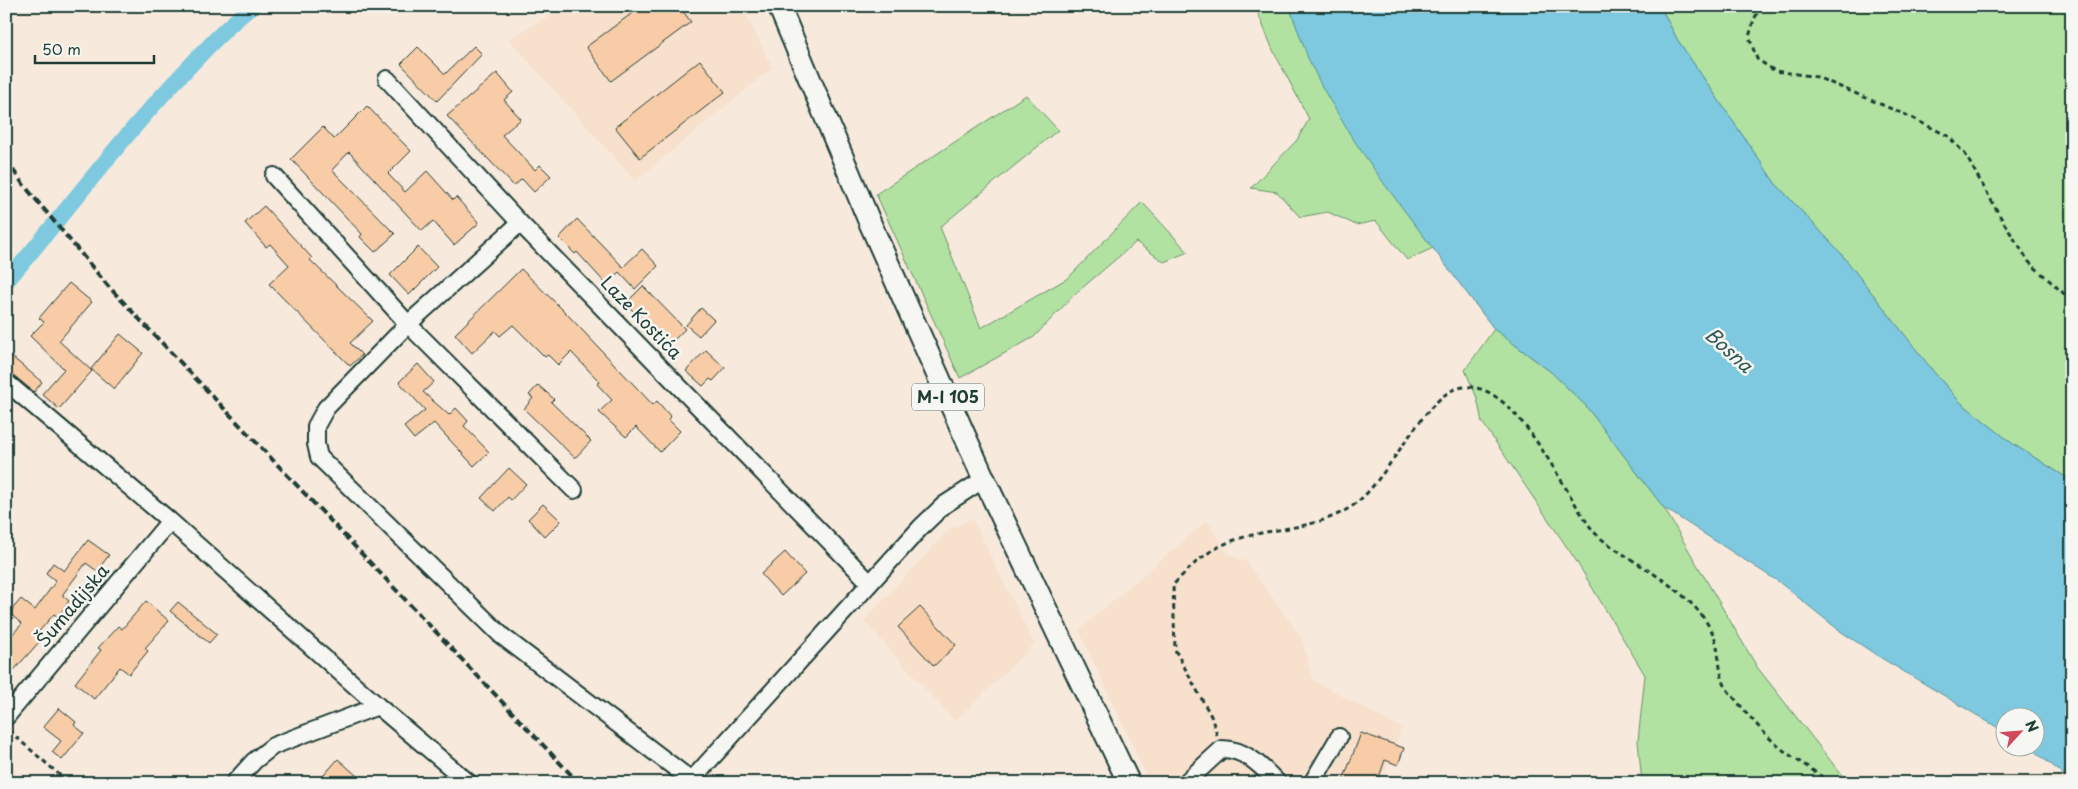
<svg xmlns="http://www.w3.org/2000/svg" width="2078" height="789" viewBox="0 0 2078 789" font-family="'Playpen Sans',sans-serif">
	<rect width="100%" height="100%" fill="#f7e9dc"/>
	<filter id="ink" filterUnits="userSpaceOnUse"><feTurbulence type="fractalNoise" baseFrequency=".02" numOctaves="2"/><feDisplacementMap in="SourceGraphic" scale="10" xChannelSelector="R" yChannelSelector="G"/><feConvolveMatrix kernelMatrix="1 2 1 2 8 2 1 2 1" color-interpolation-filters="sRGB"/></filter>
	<g filter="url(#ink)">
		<!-- built -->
		<path fill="#f7e0cc" d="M 566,6 L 742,6 L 772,68 L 635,181 L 509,39 Z
			M 972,518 L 1034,644 L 955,721 L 864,621 L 949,530 Z
			M 1207,521 L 1228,554 L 1246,562 L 1301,637 L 1313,680 L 1401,728 L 1381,783 L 1150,783 L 1079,630 Z"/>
		<!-- green -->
		<path fill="#b1e2a1" stroke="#68906a" d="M 1255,6 L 1289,6 C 1319,94 1377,175 1433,248 L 1407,260 L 1376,221 L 1356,225 L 1328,212 L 1300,217 L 1277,192 L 1251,188 L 1297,140 L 1309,119 L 1273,50 Z
			M 1660,6 L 2072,6 L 2072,481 L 2013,444 L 1984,421 L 1960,402 L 1933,371 L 1839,251 L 1775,183 L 1677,39 Z
			M 1026,95 L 1058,130 L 940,227 L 981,328 L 1068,278 L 1142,202 L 1188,252 L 1164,262 L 1136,242 L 1075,294 L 1034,337 L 960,378 L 876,194 Z
			M 1494,329 L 1551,372 L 1585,405 L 1664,508 L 1757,667 L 1848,783 L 1642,783 L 1638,741 L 1645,675 L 1575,559 L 1482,422 L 1477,398 L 1465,370 Z"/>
		<!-- water -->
		<path fill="#7ec9df" stroke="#58919b" d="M 1289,6 L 1660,6 L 1677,39 L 1775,183 L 1839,251 L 1933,371 L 1960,402 L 1984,421 L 2013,444 L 2072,481 L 2072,781 L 2029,747 L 2036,746 L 2036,716 L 2006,716 L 2005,732 L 1878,656 L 1840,631 L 1779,582 L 1664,508 L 1585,405 L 1551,372 L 1494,329 L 1385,185 L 1351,136 L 1322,87 L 1308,58 Z"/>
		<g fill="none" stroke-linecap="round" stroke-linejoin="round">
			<!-- canal -->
			<path stroke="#7ec9df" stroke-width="16" d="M 6,282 C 67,211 122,136 187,69 C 208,47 228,25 253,6"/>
		</g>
		<!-- building -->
		<path fill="#f8cca7" stroke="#1f3d34" d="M 642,6 L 679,6 L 691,22 L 611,81 L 586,47 Z
			M 474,46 L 482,54 L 437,101 L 401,64 L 418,47 L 445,74 Z
			M 700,60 L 725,92 L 640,158 L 615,127 Z
			M 497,73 L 513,92 L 504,100 L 521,119 L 502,135 L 535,170 L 540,165 L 551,176 L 534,192 L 522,179 L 514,186 L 447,116 Z
			M 367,106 L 411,151 L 388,174 L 405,192 L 427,171 L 453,200 L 456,197 L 479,223 L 454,245 L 433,221 L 422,231 L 349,152 L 332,170 L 395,234 L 375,252 L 360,237 L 362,234 L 291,159 L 323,127 L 334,139 Z
			M 264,206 L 312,258 L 310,260 L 373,321 L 350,343 L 362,355 L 350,366 L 269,284 L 289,265 L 270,244 L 266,247 L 245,223 Z
			M 577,219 L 623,267 L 642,249 L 658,266 L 635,289 L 619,272 L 606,284 L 577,252 L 575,254 L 559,238 Z
			M 418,247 L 437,267 L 409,295 L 390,275 Z
			M 521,269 L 566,313 L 653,405 L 657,401 L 671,417 L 668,419 L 680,431 L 660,452 L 636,427 L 626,437 L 599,412 L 612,400 L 597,384 L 600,382 L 571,352 L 558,365 L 548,355 L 545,357 L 513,325 L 500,336 L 495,331 L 472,353 L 455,334 Z
			M 69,283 L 92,302 L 59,341 L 92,371 L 59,409 L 42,394 L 64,369 L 30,336 L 44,322 L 39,318 Z
			M 643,286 L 685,329 L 668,346 L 628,306 L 632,303 L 629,300 Z
			M 701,308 L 714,320 L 699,336 L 686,325 Z
			M 120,334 L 143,353 L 114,389 L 91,369 Z
			M 706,350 L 725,368 L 713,381 L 710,379 L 703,386 L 686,371 Z
			M 6,352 L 42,382 L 34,392 L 6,369 Z
			M 418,364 L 434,382 L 423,392 L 449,415 L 456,408 L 468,421 L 464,426 L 489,452 L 474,466 L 434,423 L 414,439 L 404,427 L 425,410 L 399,382 Z
			M 538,385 L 554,399 L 551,402 L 591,441 L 575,458 L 524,409 L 533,398 L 529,395 Z
			M 509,468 L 526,484 L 511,500 L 508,497 L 495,511 L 481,498 Z
			M 543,504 L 561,521 L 545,537 L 528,519 Z
			M 88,540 L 109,555 L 97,571 L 86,563 L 63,594 L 63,596 L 69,601 L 58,617 L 54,614 L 36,635 L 41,640 L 6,679 L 6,641 L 22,624 L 9,613 L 21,599 L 35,610 L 56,581 L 46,573 L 53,563 L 64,571 Z
			M 785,552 L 805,574 L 781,596 L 761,574 Z
			M 146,601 L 169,621 L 145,648 L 148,651 L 129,674 L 120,667 L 94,699 L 75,683 L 101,650 L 98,648 L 118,626 L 122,629 Z
			M 178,602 L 217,634 L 209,643 L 170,611 Z
			M 920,607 L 956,645 L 934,666 L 898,627 Z
			M 59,708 L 76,722 L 74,725 L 84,733 L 62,760 L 52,752 L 61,741 L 43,727 Z
			M 1361,733 L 1404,748 L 1398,765 L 1385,760 L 1377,783 L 1342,783 Z
			M 338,759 L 365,783 L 317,783 Z"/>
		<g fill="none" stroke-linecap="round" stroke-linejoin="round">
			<defs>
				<path id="minor" d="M 387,79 L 520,223 L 870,583
					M 274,176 L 408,324 L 574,490
					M 520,223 L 408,324 L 326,408 L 316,426 L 316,444 L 319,457 L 502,636 L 691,780
					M 6,382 L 170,521 L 378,706 L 469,783
					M 6,717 L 170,521
					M 234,783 L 254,761 L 273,746 L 378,706
					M 689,783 L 921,527 L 944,505 L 984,479
					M 1185,783 L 1222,749 C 1246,749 1262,767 1278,783
					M 1312,783 L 1339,737"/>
				<path id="major" d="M 779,6 L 870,223 L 984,479 L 1129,783"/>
			</defs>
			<!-- minor casing -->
			<use href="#minor" stroke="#1f3d34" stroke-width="20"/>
			<!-- major casing -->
			<use href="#major" stroke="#1f3d34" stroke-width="25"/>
			<!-- path -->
			<path stroke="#1f3d34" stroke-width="3" stroke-dasharray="5 4" stroke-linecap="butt" d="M 1762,6 L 1754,19 L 1749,37 L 1757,59 L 1775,71 L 1817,77 L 1906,115 L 1948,136 L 1965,154 L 2004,223 L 2029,262 L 2072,301
				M 9,731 L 69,783
				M 1217,735 L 1211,716 L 1175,650 L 1173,585 C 1191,566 1207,550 1232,541 C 1272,526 1319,531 1355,504 C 1387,480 1423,401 1455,389 C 1514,368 1566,501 1596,534 C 1604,542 1616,549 1626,556 C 1651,572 1680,589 1699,612 C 1705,619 1711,629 1714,636 C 1721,654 1717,678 1730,693 C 1745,711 1760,730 1777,745 C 1793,759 1813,769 1830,783"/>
			<!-- minor -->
			<use href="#minor" stroke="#f6f6f2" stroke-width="16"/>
			<!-- major -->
			<use href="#major" stroke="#f6f6f2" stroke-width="21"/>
			<!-- rail -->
			<path stroke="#1f3d34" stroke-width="4" stroke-dasharray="8 4" stroke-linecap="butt" d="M 6,160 L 23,184 L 108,286 L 579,783"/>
		</g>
	</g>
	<g text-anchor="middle" stroke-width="5" stroke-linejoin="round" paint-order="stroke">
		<!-- shield labels -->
		<rect fill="#f6f6f2" stroke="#60746d" stroke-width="1" x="912" y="383.5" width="72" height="27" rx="4"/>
		<g font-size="16" font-weight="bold" fill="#1f3d34">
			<text x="948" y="403">M-I 105</text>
		</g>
		<!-- street labels -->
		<g font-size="18" fill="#1f3d34" stroke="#f6f6f2">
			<text transform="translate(641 318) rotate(46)" y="6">Laze Kostića</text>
			<text transform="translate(73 606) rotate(-50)" y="6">Šumadijska</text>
		</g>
		<!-- water labels -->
		<g font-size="19" font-style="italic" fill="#325956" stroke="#f6f6f2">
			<text transform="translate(1729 350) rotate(42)" y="7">Bosna</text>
		</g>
	</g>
	<!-- margin -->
	<rect width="2078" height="789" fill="none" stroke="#f6f6f2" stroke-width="25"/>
	<rect x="12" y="12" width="2053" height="764" fill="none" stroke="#1f3d34" stroke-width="2" filter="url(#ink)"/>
	<!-- north arrow -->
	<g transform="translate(2020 732) rotate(64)"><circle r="24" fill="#f6f6f2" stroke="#a0aca6"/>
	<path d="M0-4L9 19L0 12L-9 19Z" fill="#d1495b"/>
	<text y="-8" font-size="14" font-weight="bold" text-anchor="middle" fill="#1f3d34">N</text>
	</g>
	<!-- scale -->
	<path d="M35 55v8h119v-8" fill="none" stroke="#1f3d34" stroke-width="2.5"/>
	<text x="42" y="55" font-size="15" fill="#1f3d34" stroke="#f6f6f2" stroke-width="4" paint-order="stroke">50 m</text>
</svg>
